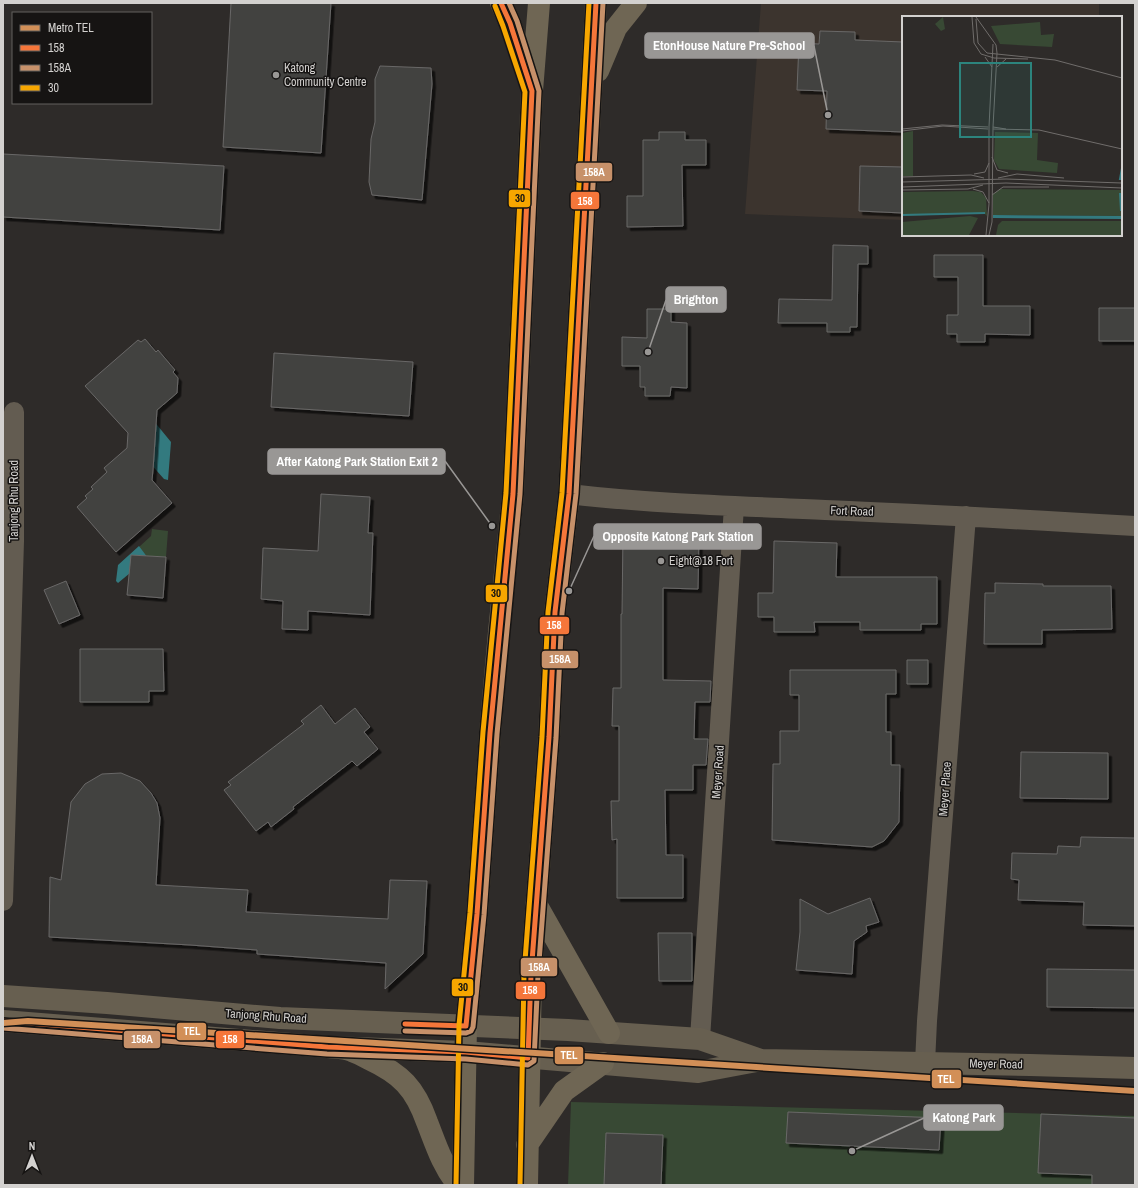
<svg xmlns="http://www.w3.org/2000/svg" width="1138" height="1188" viewBox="0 0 1138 1188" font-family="'Archivo Narrow',sans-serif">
	<defs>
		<filter id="shadow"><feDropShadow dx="3.5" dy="3.5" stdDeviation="0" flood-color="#0009"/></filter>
	</defs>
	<rect width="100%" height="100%" fill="#2e2b29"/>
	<!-- built -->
	<path fill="#3c342e" d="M 761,3 L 1099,3 L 1099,17 L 903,17 L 903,220 L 745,214 Z"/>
	<!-- green -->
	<path fill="#384934" d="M 152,529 L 168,531 L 166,557 L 151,556 L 148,558 L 139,547 L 151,536 Z
		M 571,1102 L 1135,1116 L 1135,1185 L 568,1185 Z"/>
	<!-- water -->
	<path fill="#337a7f" d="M 153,420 L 171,442 L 168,480 L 164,479 L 141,453 Z
		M 139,546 L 148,558 L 118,583 L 116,581 L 118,565 Z"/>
	<!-- building -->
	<path fill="#434241" stroke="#696867" filter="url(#shadow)" d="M 231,3 L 331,3 L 321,153 L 223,147 Z
		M 820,31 L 855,32 L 855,40 L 903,42 L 903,132 L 826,129 L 827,91 L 797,90 L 799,43 L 819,44 Z
		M 380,66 L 431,68 L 432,84 L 422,200 L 372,195 L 369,182 L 371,139 L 375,122 L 375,79 Z
		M 659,132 L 685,132 L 685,140 L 706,140 L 706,165 L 682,165 L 683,226 L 627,227 L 627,196 L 643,196 L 643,140 L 659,140 Z
		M 3,154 L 224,166 L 220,230 L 3,217 Z
		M 860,166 L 903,167 L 903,213 L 859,211 Z
		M 833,245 L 868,246 L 868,264 L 858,264 L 857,327 L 850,327 L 850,332 L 827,332 L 827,323 L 778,323 L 779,299 L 832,300 Z
		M 934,255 L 983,255 L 983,306 L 1030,306 L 1030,335 L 985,334 L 985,342 L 957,342 L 957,334 L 947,334 L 947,315 L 958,315 L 958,277 L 934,277 Z
		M 1099,308 L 1135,308 L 1135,341 L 1099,341 Z
		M 647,309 L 671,309 L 671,322 L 687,323 L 687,388 L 671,387 L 670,396 L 645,396 L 645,387 L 640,387 L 640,366 L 622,366 L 622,337 L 647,338 Z
		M 145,339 L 156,352 L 158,350 L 175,370 L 173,372 L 178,378 L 177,393 L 157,410 L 153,470 L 152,480 L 172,503 L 116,552 L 77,507 L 87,498 L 85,496 L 93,489 L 91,487 L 107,472 L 104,468 L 127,448 L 128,433 L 85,386 L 138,340 L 141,342 Z
		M 274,353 L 413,362 L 409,416 L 271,407 Z
		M 321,494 L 370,497 L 368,533 L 373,533 L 370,615 L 308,611 L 308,630 L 282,629 L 283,601 L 261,599 L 263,548 L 318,551 Z
		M 623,533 L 699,534 L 698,589 L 663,588 L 663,680 L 711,681 L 710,702 L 695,702 L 694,739 L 708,739 L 706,765 L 693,765 L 693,790 L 665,790 L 666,855 L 683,855 L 683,898 L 617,898 L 617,839 L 612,840 L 611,801 L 619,801 L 619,726 L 612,726 L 613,688 L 621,688 L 621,614 L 622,614 Z
		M 774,541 L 837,543 L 836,577 L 937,577 L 937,624 L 921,624 L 921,630 L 860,630 L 860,622 L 814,622 L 815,632 L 774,632 L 774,617 L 758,617 L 758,593 L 773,593 Z
		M 131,555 L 166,557 L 163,598 L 127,595 Z
		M 66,581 L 80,615 L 59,624 L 44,590 Z
		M 995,583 L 1043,584 L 1043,586 L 1111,586 L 1112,629 L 1042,630 L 1042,644 L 984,644 L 985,593 L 995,593 Z
		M 80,649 L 163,649 L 164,691 L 149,691 L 149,702 L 80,702 Z
		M 907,660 L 928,660 L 928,684 L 907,684 Z
		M 790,670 L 896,670 L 896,694 L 886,694 L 886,732 L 891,732 L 891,765 L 900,765 L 899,822 L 884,841 L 872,847 L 772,840 L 773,764 L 780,764 L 780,731 L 799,731 L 799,695 L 790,695 Z
		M 321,705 L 335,724 L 355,708 L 370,727 L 364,732 L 378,749 L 357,766 L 352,761 L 293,807 L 294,809 L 271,827 L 268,822 L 256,831 L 224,790 L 231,785 L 228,782 L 304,724 L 301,721 Z
		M 1021,752 L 1108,753 L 1108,799 L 1020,798 Z
		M 121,773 L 140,781 L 151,793 L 157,803 L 160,818 L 156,885 L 248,890 L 246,912 L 388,919 L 390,880 L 427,881 L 423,954 L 385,989 L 386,963 L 257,954 L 257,950 L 190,945 L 49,937 L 50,877 L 61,880 L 71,802 L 85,784 L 102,774 Z
		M 1081,837 L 1135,838 L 1135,926 L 1083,925 L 1084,902 L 1018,900 L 1019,880 L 1011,879 L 1012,853 L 1057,854 L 1058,846 L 1080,847 Z
		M 870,898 L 879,922 L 866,926 L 867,932 L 854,941 L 852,974 L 796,970 L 800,932 L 800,899 L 828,914 Z
		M 658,933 L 692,933 L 692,981 L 659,981 Z
		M 1047,969 L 1135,970 L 1135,1008 L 1047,1007 Z
		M 788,1112 L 941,1118 L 939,1150 L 786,1143 Z
		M 1041,1114 L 1135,1118 L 1135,1185 L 1092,1185 L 1092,1175 L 1038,1173 Z
		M 606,1133 L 663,1135 L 661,1185 L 604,1185 Z"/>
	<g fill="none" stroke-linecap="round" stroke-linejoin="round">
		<!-- street -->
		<path stroke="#635c51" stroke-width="20" d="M 569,494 C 653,504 740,506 825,510 C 928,514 1032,520 1135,526
			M 3,901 L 14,541 L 14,412
			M 700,1039 L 734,506
			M 925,1063 L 927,1021 L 966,516"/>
		<!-- secondary -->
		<path stroke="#675f50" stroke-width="22" d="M 3,996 L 107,1003 L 280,1018 L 568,1030 L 700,1039 L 761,1060
			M 3,1021 L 328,1047 L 466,1052 L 698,1072 L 762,1060 L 1030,1065 L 1135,1068"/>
		<!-- primary -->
		<path stroke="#6f6654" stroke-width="22" d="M 501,3 L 510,23 L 529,80
			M 598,71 L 616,28 L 636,3
			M 536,904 L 609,1033
			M 328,1047 C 336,1048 345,1048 352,1051 C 358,1053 364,1056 369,1059 C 401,1074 415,1088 427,1122 C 436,1145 442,1165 458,1185
			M 527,1145 L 564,1091 L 603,1063
			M 463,1185 L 466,1026 L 477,914 L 490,733 L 499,632 L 513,494 L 532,91 L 539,3
			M 527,1185 L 531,975 L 549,737 L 555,612 L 569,494 L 596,3"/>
		<defs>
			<path id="bus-1" d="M 3,1021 L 328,1047 L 466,1052 L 528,1058 L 531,975 L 549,737 L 555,612 L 569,494 L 596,3
				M 405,1024 L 466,1026 L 477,914 L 490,733 L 513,494 L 532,91 L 510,23 L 501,3"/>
			<path id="bus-2" d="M 3,1028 L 327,1054 L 466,1059 L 528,1065 L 534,1061 L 538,975 L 556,738 L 562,613 L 576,494 L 603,3
				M 405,1031 L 466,1033 L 471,1031 L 473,1027 L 484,915 L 497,734 L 520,494 L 539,91 L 517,21 L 509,3"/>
			<path id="bus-3" d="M 456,1185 L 459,1025 L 470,913 L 483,732 L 506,493 L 525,92 L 503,26 L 495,6
				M 520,1185 L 524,974 L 542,737 L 548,612 L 562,493 L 589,3"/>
		</defs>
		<!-- bus-1 casing -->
		<use href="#bus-1" stroke="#161413" stroke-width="8"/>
		<!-- bus-2 casing -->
		<use href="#bus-2" stroke="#161413" stroke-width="8"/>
		<!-- bus-3 casing -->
		<use href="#bus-3" stroke="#161413" stroke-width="8"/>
		<!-- bus-1 -->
		<use href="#bus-1" stroke="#f5763a" stroke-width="5"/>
		<!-- bus-2 -->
		<use href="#bus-2" stroke="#c7916a" stroke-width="5"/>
		<!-- bus-3 -->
		<use href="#bus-3" stroke="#f7a600" stroke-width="5"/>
		<defs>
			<path id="metro-1" d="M 3,1023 L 28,1021 L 1135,1091"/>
		</defs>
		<!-- metro-1 casing -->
		<use href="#metro-1" stroke="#161413" stroke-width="9"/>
		<!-- metro-1 -->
		<use href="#metro-1" stroke="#d28f57" stroke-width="6"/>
	</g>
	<!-- markers -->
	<g fill="#999795" stroke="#161413" stroke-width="1.5">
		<circle cx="276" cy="75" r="4"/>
		<circle cx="661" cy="561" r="4"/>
	</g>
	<g text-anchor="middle" stroke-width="3" stroke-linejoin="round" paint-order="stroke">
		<!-- poi labels -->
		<g font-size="12" fill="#d3d1cf" stroke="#161413" text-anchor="start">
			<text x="284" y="72">Katong<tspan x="284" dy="14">Community Centre</tspan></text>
			<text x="669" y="565">Eight@18 Fort</text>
		</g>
		<!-- street labels -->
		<g font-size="12" fill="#d3d1cf" stroke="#161413">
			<text transform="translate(14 501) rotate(-90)" y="4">Tanjong Rhu Road</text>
			<text transform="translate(852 511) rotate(2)" y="4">Fort Road</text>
			<text transform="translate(718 772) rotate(-86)" y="4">Meyer Road</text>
			<text transform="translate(945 789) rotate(-86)" y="4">Meyer Place</text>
			<text transform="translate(266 1016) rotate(4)" y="4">Tanjong Rhu Road</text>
			<text transform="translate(996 1064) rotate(1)" y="4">Meyer Road</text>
		</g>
	</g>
	<!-- overview -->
	<g transform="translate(902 16)">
		<rect width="220" height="220" fill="#2e2b29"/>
		<path d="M 41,1 L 43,13 L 39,15 L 33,8 ZM 138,6 L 139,19 L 152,18 L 150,31 L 98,28 L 89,10 ZM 11,115 L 11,160 L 0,160 L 0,117 ZM 93,116 L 136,117 L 135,144 L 156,147 L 155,157 L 97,153 L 92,144 ZM 98,173 L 220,174 L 220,200 L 91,199 L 91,178 ZM 71,175 L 79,176 L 84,182 L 85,200 L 82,197 L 0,200 L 0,176 ZM 68,200 L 76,202 L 67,219 L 0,219 L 0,206 ZM 100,205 L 220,205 L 220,219 L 94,219 L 96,209 Z" fill="#384934"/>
		<path d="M 91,199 L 220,200 L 220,203 L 91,202 Z" fill="#337a7f"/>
		<path fill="none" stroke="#337a7f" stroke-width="2" d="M 220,152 L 218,163 L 220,163M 218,177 L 219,195M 0,199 L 83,197"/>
		<path fill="none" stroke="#706d6b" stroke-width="1" d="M 70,1 L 72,27 L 79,38 L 92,42 L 126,43M 74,1 L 94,29 L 95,37 L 91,111 L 90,206 L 87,219M 74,3 L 76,27 L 85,37 L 153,44 L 220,62M 83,41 L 90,51M 95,51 L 104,43M 91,111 L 104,113M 0,113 L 40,109 L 86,111M 91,113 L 137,114 L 220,133M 0,115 L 41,110 L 86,113M 90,141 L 95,154 L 106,157M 72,158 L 83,156 L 87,147M 0,161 L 69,159 L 82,162M 96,162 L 115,158 L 162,162M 0,166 L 104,163 L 220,167M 0,171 L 104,167 L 220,172M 71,173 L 81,176 L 87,187M 0,174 L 66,173 L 81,169M 90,179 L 101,171 L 147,171M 84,219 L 87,188 L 87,111 L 91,28"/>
		<path fill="#2c847d" fill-opacity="0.15" stroke="#2c847d" stroke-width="2" d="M 58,47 L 129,47 L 129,121 L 58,121 Z"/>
		<rect width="220" height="220" fill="none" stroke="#d3d1cf" stroke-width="2"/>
	</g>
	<!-- callouts -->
	<path fill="none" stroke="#999795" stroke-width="1.5" d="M828 115L814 46M648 352L666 300M492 526L445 461M569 591L594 536M852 1151L924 1118"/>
	<g fill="#999795" stroke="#161413" stroke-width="1.5">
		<circle cx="828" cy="115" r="4"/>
		<circle cx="648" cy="352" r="4"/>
		<circle cx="492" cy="526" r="4"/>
		<circle cx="569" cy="591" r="4"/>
		<circle cx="852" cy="1151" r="4"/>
	</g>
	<g fill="#999795" stroke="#999795" stroke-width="1.5">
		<rect x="645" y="33" width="169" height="25" rx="4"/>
		<rect x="666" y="287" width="60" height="25" rx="4"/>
		<rect x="268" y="449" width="177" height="25" rx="4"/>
		<rect x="594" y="524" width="167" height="25" rx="4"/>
		<rect x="924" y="1105" width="79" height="25" rx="4"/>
	</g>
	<g font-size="13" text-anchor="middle" font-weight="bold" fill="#fff">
		<text x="729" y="50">EtonHouse Nature Pre-School</text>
		<text x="696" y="304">Brighton</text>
		<text x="357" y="466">After Katong Park Station Exit 2</text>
		<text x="678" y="541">Opposite Katong Park Station</text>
		<text x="964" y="1122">Katong Park</text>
	</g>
	<g stroke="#161413" stroke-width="1.5">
		<rect x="575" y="162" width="38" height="20" rx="4" fill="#c7916a"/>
		<rect x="508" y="189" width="23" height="19" rx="4" fill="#f7a600"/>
		<rect x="570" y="191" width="30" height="19" rx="4" fill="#f5763a"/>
		<rect x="485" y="584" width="23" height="19" rx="4" fill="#f7a600"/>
		<rect x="539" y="616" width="31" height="19" rx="4" fill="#f5763a"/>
		<rect x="541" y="650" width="38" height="19" rx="4" fill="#c7916a"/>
		<rect x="520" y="957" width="38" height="20" rx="4" fill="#c7916a"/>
		<rect x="451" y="978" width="23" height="19" rx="4" fill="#f7a600"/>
		<rect x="515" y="981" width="31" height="19" rx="4" fill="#f5763a"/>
		<rect x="176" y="1022" width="31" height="19" rx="4" fill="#d28f57"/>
		<rect x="123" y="1030" width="38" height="19" rx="4" fill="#c7916a"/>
		<rect x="215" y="1030" width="30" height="19" rx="4" fill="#f5763a"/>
		<rect x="554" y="1046" width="30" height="19" rx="4" fill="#d28f57"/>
		<rect x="931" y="1069" width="31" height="20" rx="4" fill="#d28f57"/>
	</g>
	<g font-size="11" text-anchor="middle" font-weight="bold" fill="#fff">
		<text x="594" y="176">158A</text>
		<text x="585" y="205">158</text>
		<text x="554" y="629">158</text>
		<text x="560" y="663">158A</text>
		<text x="539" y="971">158A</text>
		<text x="530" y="994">158</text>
		<text x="192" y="1035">TEL</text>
		<text x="142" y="1043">158A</text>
		<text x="230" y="1043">158</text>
		<text x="569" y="1059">TEL</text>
		<text x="946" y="1083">TEL</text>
	</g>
	<g font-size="11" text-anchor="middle" font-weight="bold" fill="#111">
		<text x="520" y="202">30</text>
		<text x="496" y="597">30</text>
		<text x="463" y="991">30</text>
	</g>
	<!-- border -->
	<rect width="1138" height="1188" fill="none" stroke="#d3d1cf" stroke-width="8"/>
	<!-- legend -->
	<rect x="12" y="12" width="140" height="92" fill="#161413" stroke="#62605e"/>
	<rect x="20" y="25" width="20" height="6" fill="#d28f57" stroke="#62605e"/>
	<text x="48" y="32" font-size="12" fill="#d3d1cf">Metro TEL</text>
	<rect x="20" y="45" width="20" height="6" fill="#f5763a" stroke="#62605e"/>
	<text x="48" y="52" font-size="12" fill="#d3d1cf">158</text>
	<rect x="20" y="65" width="20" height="6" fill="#c7916a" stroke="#62605e"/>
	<text x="48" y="72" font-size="12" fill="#d3d1cf">158A</text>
	<rect x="20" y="85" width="20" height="6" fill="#f7a600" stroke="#62605e"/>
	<text x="48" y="92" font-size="12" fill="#d3d1cf">30</text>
	<!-- north arrow -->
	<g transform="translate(32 1156)" stroke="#161413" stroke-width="3" paint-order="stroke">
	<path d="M0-3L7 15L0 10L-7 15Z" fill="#d3d1cf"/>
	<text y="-6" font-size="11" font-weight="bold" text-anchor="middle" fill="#d3d1cf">N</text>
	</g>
</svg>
